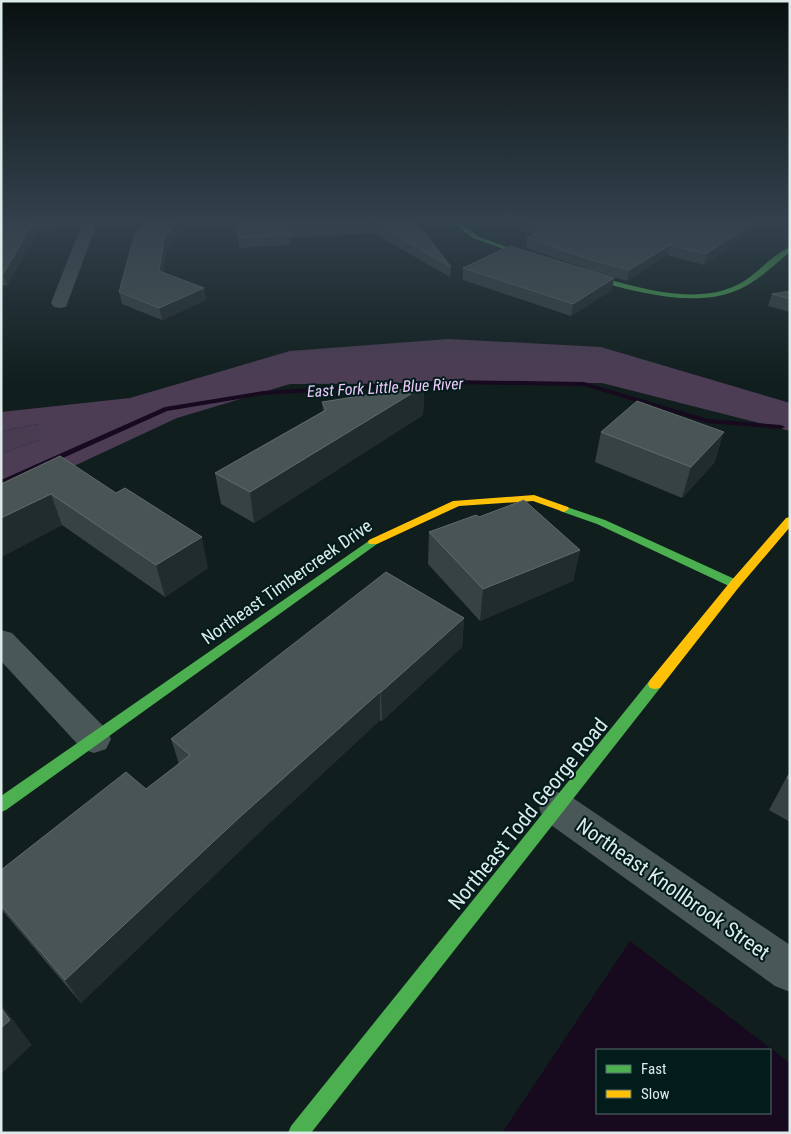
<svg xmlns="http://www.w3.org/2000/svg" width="791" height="1134" viewBox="0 0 791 1134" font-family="'Roboto Condensed',sans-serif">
	<rect width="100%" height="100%" fill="#111e1e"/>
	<!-- green -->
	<path fill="#493b50" d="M 39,424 L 39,440 L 1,454 L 1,431 Z"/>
	<!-- forest -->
	<path fill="#4d3d54" d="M 449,339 L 601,347 L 790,403 L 790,431 L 602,383 L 290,384 L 177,418 L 1,500 L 1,454 L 39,440 L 39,424 L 1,431 L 1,412 L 130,398 L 290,351 Z"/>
	<!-- water -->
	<path fill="#180a1e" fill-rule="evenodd" d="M 630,941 L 790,1063 L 790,1133 L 502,1133 ZM 597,1050 L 770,1050 L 770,1113 L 597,1113 Z"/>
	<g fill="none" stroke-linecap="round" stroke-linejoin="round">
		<!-- stream -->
		<path fill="#180a1e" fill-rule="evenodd" d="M 451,380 L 584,382 L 708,419 L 781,425 L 785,427 L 781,429 L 707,423 L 584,386 L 451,384 L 263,395 L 167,411 L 1,486 L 1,480 L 165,407 L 263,391 Z"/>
		<!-- street -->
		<path fill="#495757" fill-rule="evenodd" d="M 1,223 L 97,223 L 66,307 L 60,308 L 54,307 L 51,303 L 81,226 L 1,231 Z
			M 1,630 L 12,633 L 106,729 L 111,739 L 106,749 L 94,753 L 82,749 L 1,661 Z
			M 557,792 L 570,796 L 790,945 L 790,992 L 775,986 L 544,820 L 539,808 L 544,796 Z"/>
		<!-- fast -->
		<path fill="#4caf50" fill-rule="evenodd" d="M 453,223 L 460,223 L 477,236 L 542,260 L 537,261 L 473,238 Z
			M 790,247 L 790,252 C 774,265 759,280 740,289 C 699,308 645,294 604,283 C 594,280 582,278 575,273 L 578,271 C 624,283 691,308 737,285 C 756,276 770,256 790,247 Z
			M 564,506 L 605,520 L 739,581 L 741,584 L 739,587 L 731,587 L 597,524 L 560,511 L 559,509 Z
			M 373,538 L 377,540 L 378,542 L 377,544 L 6,810 L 1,812 L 1,796 Z
			M 655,679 L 660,680 L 662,684 L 660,688 L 311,1133 L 288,1133 L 291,1126 L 650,680 Z"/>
		<!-- slow -->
		<path fill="#ffc107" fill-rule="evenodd" d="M 534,495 L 568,507 L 569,509 L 564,512 L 533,501 L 459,506 L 377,544 L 369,544 L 368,542 L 369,540 L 453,501 Z
			M 790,517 L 790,527 L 739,587 L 660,688 L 655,689 L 650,688 L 648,684 L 650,680 L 731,581 L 786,518 Z"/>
	</g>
	<!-- wall -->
	<path fill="#374343" d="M 1,223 L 37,223 L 39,231 L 7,285 L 1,286 Z
		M 143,223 L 187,223 L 166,250 L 163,273 L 204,288 L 206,300 L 162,320 L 122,304 L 119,292 Z
		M 237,223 L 417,223 L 451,267 L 450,277 L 373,233 L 289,238 L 290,245 L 239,248 Z
		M 516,223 L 765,223 L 704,265 L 667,255 L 627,281 L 593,271 L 526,248 L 527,238 L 532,235 L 516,227 Z
		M 463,268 L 612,290 L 571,316 L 463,280 Z
		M 790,291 L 790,312 L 768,306 L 772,294 Z
		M 424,386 L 423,415 L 254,523 L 221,504 L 215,473 L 323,411 L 322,402 Z
		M 601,432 L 715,462 L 682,498 L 595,462 Z
		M 60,456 L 208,568 L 165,597 L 62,525 L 1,557 L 1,484 Z
		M 479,517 L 580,550 L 573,581 L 480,621 L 428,564 L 429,532 Z
		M 464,618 L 462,647 L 382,721 L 380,720 L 248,843 L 81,1003 L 1,909 L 1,870 L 146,789 L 179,764 L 171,739 Z
		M 790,771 L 790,822 L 769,810 Z"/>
	<!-- shaded-wall -->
	<path fill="#212c2c" d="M 33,223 L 37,223 L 39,231 L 7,285 L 3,274 Z
		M 177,223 L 187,223 L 166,250 L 161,283 L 159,271 L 164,239 Z
		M 753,223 L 765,223 L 704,265 L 706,254 Z
		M 670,245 L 667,255 L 627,281 L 629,270 Z
		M 614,278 L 612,290 L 571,316 L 573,304 Z
		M 204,288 L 206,300 L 162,320 L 159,308 Z
		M 424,386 L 423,415 L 254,523 L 250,492 Z
		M 724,432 L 715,462 L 682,498 L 691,467 Z
		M 51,494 L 62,525 L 1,557 L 1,518 Z
		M 202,537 L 208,568 L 165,597 L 156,565 Z
		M 580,550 L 573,581 L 480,621 L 483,589 Z
		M 464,618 L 462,647 L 382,721 L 381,692 Z
		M 380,692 L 380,720 L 248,843 L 81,1003 L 65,980 L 241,816 Z
		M 1,1004 L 32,1045 L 1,1074 Z"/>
	<!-- building -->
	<path fill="#495555" stroke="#606c6c" d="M 1,223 L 33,223 L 3,274 L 1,274 Z
		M 143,223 L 177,223 L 164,239 L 159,271 L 204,288 L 159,308 L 119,292 L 135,233 Z
		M 237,223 L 364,223 L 287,228 L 289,235 L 238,238 Z
		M 374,223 L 417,223 L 451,267 Z
		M 530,223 L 753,223 L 706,254 L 670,245 L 629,270 L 595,261 L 527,238 L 543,230 Z
		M 510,246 L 614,278 L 573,304 L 463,268 Z
		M 790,291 L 790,299 L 772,294 Z
		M 424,386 L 250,492 L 215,473 L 326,410 L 322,402 Z
		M 637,401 L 724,432 L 691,467 L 601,432 Z
		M 60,456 L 116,493 L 125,488 L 202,537 L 156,565 L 51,494 L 1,518 L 1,484 Z
		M 524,500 L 580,550 L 483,589 L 429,532 L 476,515 L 479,517 Z
		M 386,572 L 464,618 L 381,692 L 380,692 L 241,816 L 65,980 L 1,905 L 1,870 L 126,772 L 146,789 L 190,755 L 171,739 Z
		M 790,773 L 790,780 L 787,778 Z
		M 1,1008 L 10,1020 L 1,1028 Z"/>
	<!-- sky -->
	<linearGradient id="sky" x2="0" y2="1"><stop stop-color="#091010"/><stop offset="0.58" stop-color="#32414c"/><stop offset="1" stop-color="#32414c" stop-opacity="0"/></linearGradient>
	<rect width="791" height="382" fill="url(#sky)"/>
	<g text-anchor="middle" stroke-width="4" stroke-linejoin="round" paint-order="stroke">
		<!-- far-water labels -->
		<g font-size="16" font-style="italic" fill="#efc9fb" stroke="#021b1b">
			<text transform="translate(385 387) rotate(-3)" y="6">East Fork Little Blue River</text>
		</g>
		<!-- street labels -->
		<g font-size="18" fill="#dcebea" stroke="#021b1b">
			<text transform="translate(287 582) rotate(-35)" y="6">Northeast Timbercreek Drive</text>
		</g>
		<!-- near-street labels -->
		<g font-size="21" fill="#dcebea" stroke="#021b1b">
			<text transform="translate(528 814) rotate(-51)" y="7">Northeast Todd George Road</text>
			<text transform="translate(673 889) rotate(35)" y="7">Northeast Knollbrook Street</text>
		</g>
	</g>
	<!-- border -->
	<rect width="791" height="1134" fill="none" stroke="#dcebea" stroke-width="5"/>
	<!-- legend -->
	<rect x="596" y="1049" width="175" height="65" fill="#021b1b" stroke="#596e6e"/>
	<rect x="606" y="1065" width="25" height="8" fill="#4caf50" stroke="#596e6e"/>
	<text x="641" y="1074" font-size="15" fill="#dcebea">Fast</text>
	<rect x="606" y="1090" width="25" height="8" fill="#ffc107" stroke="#596e6e"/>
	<text x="641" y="1099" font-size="15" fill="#dcebea">Slow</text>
</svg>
